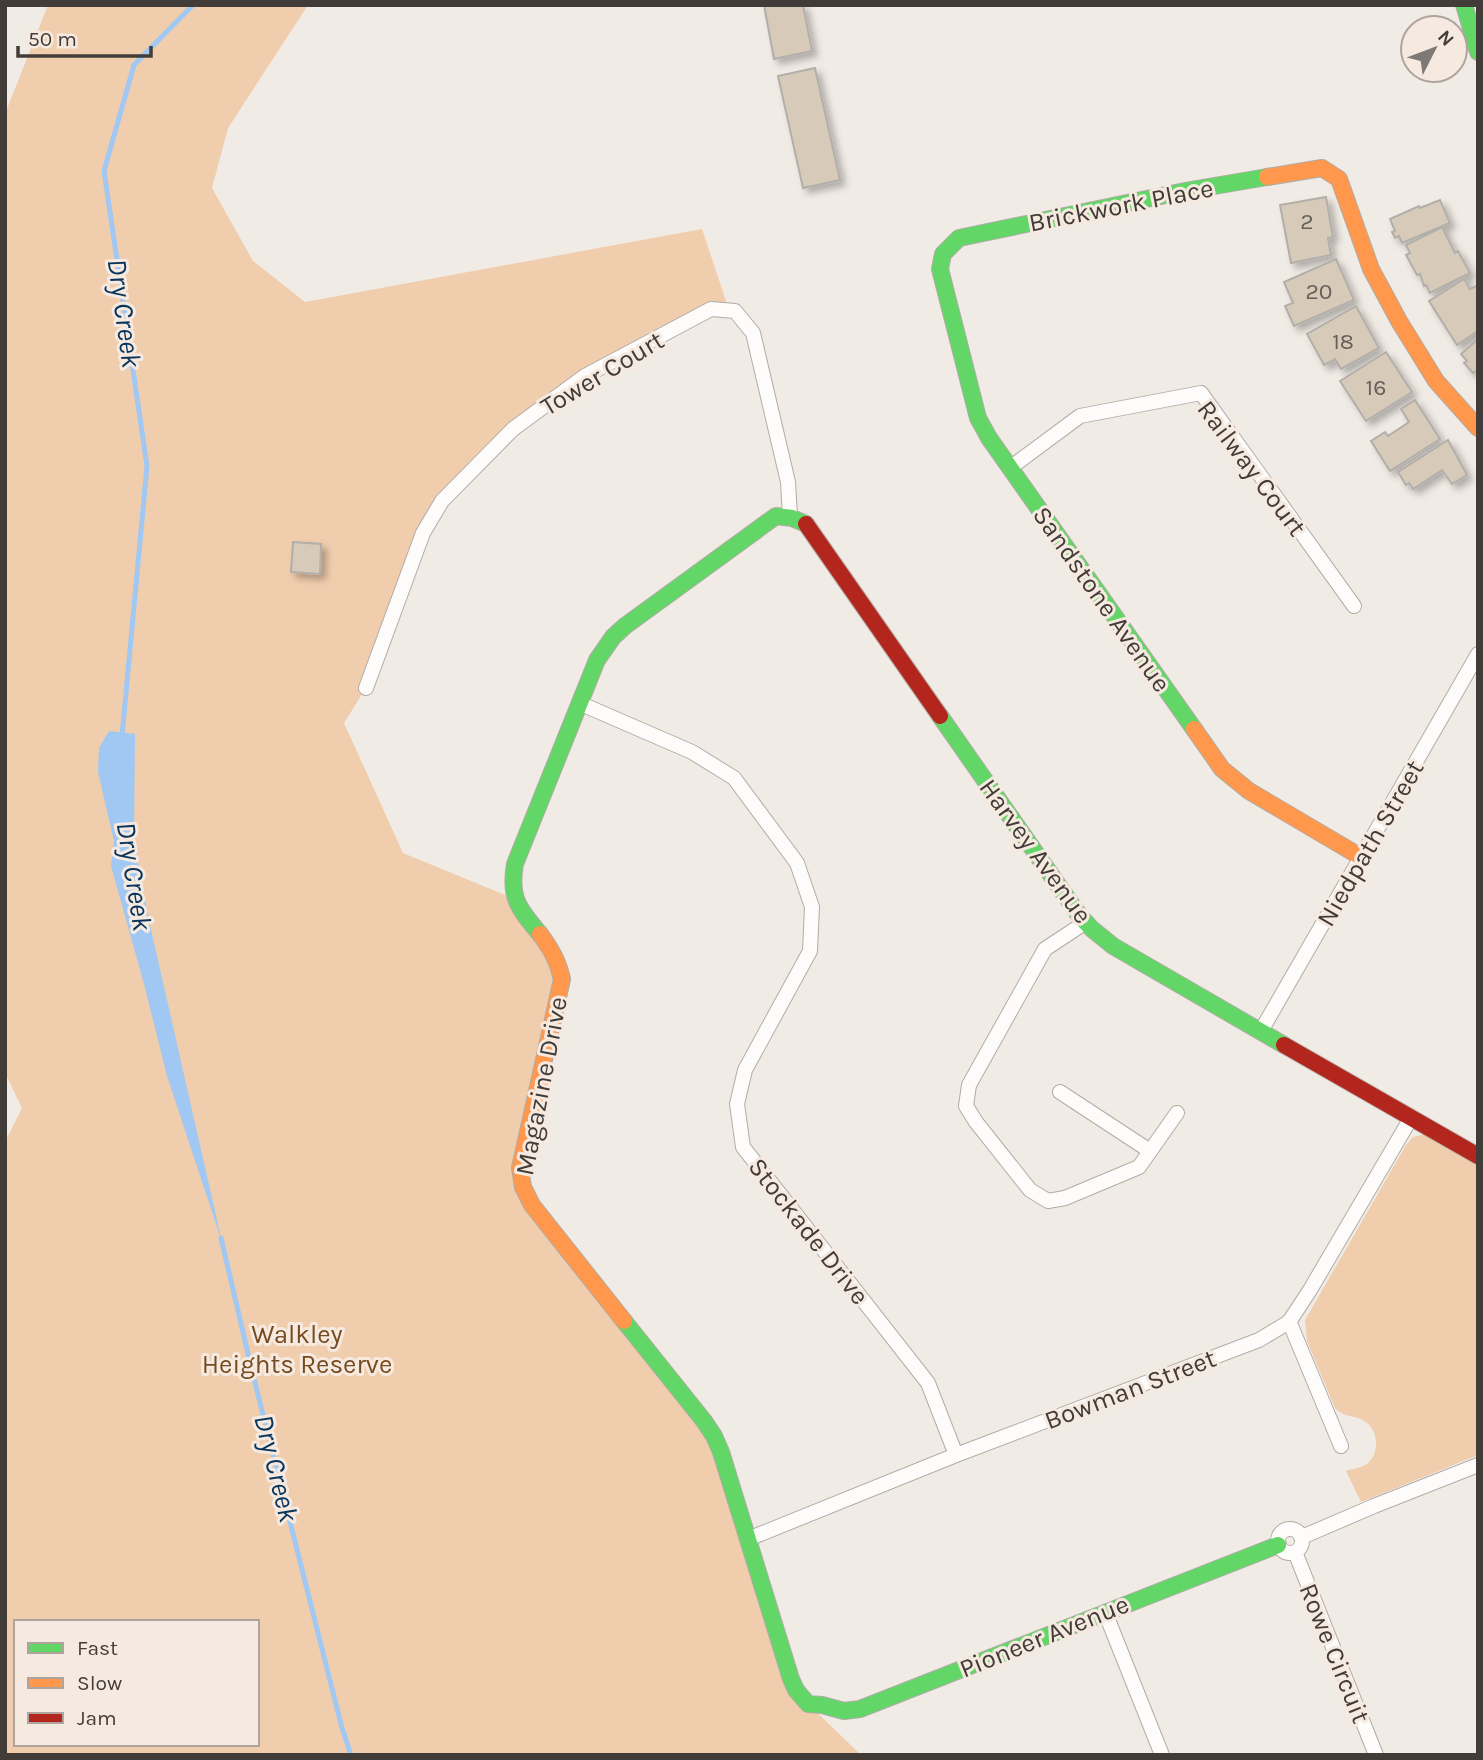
<svg xmlns="http://www.w3.org/2000/svg" width="1483" height="1760" viewBox="0 0 1483 1760" font-family="Karla,sans-serif">
	<defs>
		<filter id="shadow"><feDropShadow dx="5" dy="5" stdDeviation="3.5" flood-color="#0004"/></filter>
	</defs>
	<rect width="100%" height="100%" fill="#f1ebe5"/>
	<!-- green -->
	<path fill="#f0cdad" fill-rule="evenodd" d="M 48,5 L 308,5 L 228,128 L 212,188 L 253,261 L 305,302 L 702,229 L 729,310 L 646,345 L 531,416 L 423,533 L 366,688 L 344,723 L 403,853 L 515,899 L 561,970 L 520,1181 L 714,1436 L 802,1698 L 861,1755 L 5,1755 L 5,1142 L 22,1108 L 5,1073 L 5,114 ZM 16,1622 L 257,1622 L 257,1744 L 16,1744 Z
		M 1430,1133 L 1478,1161 L 1478,1455 L 1361,1502 L 1346,1471 C 1352,1469 1361,1468 1367,1464 C 1380,1454 1379,1429 1364,1421 C 1353,1414 1346,1419 1335,1408 L 1307,1341 L 1305,1320 L 1406,1145 L 1413,1137 Z"/>
	<!-- water -->
	<path fill="#a0c8f2" d="M 109,731 L 135,734 L 134,841 L 150,925 L 222,1242 L 167,1076 L 144,984 L 111,866 L 114,841 L 98,772 L 99,748 Z"/>
	<g fill="none" stroke-linecap="round" stroke-linejoin="round">
		<!-- stream -->
		<path stroke="#a0c8f2" stroke-width="5" d="M 122,736 L 147,466 L 104,171 L 134,65 L 193,5
			M 221,1238 L 253,1375 L 342,1728 L 351,1755"/>
	</g>
	<!-- building -->
	<path fill="#d7cab9" stroke="#b2aeaa" stroke-width="2" filter="url(#shadow)" d="M 764,5 L 803,5 L 812,51 L 774,59 Z
		M 815,68 L 840,180 L 803,188 L 778,76 Z
		M 1326,197 L 1333,237 L 1328,238 L 1331,255 L 1291,263 L 1280,205 Z
		M 1440,200 L 1450,223 L 1402,243 L 1399,236 L 1395,238 L 1392,232 L 1395,231 L 1390,219 L 1419,206 L 1420,208 Z
		M 1442,227 L 1455,253 L 1458,251 L 1470,273 L 1430,293 L 1426,285 L 1424,286 L 1420,274 L 1417,275 L 1406,255 L 1410,253 L 1406,245 Z
		M 1336,259 L 1354,300 L 1294,326 L 1285,306 L 1293,303 L 1284,282 Z
		M 1464,279 L 1470,289 L 1478,285 L 1478,331 L 1457,345 L 1429,301 Z
		M 1356,306 L 1379,348 L 1341,369 L 1335,359 L 1324,365 L 1307,334 Z
		M 1478,339 L 1478,370 L 1473,373 L 1464,363 L 1467,361 L 1461,354 Z
		M 1386,352 L 1412,392 L 1366,421 L 1340,381 Z
		M 1415,400 L 1440,439 L 1390,471 L 1371,441 L 1385,432 L 1388,436 L 1409,422 L 1401,409 Z
		M 1448,440 L 1467,475 L 1452,484 L 1442,470 L 1413,489 L 1409,483 L 1406,485 L 1398,472 Z
		M 293,542 L 321,544 L 320,574 L 291,572 Z"/>
	<g fill="none" stroke-linecap="round" stroke-linejoin="round">
		<defs>
			<path id="street" d="M 1010,468 L 1080,416 L 1201,393 L 1354,606
				M 366,688 L 423,533 L 442,501 L 513,429 L 585,376 L 711,309 L 735,311 L 753,333 L 788,482 L 790,517
				M 579,703 L 692,752 L 734,778 L 797,863 L 812,907 L 810,951 L 745,1070 L 737,1104 L 743,1147 L 928,1383 L 956,1455
				M 1086,922 L 1045,949 L 969,1085 L 966,1106 L 976,1122 L 1030,1190 L 1048,1201 L 1065,1198 L 1139,1167 L 1177,1113
				M 1261,1031 L 1478,654
				M 1060,1092 L 1150,1151
				M 1289,1321 L 1341,1446
				M1278 1541a12 12 0 1 1 24 0a12 12 0 1 1-24 0Z
				M 1302,1537 L 1374,1506 L 1478,1465
				M 748,1539 L 956,1455 L 1259,1340 L 1289,1322 L 1310,1290 L 1411,1118
				M 1295,1552 L 1376,1755
				M 1105,1612 L 1162,1755"/>
			<path id="fast" d="M 1464,5 L 1478,52
				M 940,716 L 1079,915 L 1092,929 L 1113,946 L 1284,1045
				M 1194,729 L 989,438 L 978,418 L 940,269 L 943,254 L 959,238 L 1185,191 L 1267,177
				M 540,934 C 519,909 509,898 515,864 L 597,660 L 613,637 L 625,626 L 776,516 L 792,518 L 806,524
				M 624,1321 L 704,1421 L 714,1436 L 721,1452 L 791,1679 L 796,1690 L 808,1704 L 822,1705 L 844,1711 L 860,1709 L 1278,1545"/>
			<path id="slow" d="M 1267,177 L 1322,168 L 1339,179 L 1371,269 L 1399,321 L 1436,381 L 1478,428
				M 1194,729 L 1222,769 L 1249,791 L 1361,857
				M 540,934 C 551,949 558,961 562,979 L 520,1168 L 523,1187 L 532,1205 L 624,1321"/>
			<path id="jam" d="M 806,524 L 940,716
				M 1284,1045 L 1478,1156"/>
		</defs>
		<!-- street casing -->
		<use href="#street" stroke="#b1aca7" stroke-width="16"/>
		<!-- fast casing -->
		<use href="#fast" stroke="#b1aca7" stroke-width="18"/>
		<!-- slow casing -->
		<use href="#slow" stroke="#b1aca7" stroke-width="18"/>
		<!-- jam casing -->
		<use href="#jam" stroke="#b1aca7" stroke-width="18"/>
		<!-- street -->
		<use href="#street" stroke="#fdfcfb" stroke-width="14"/>
		<!-- fast -->
		<use href="#fast" stroke="#63d668" stroke-width="16"/>
		<!-- slow -->
		<use href="#slow" stroke="#ff974d" stroke-width="16"/>
		<!-- jam -->
		<use href="#jam" stroke="#b3261e" stroke-width="16"/>
	</g>
	<g text-anchor="middle" stroke-width="6" stroke-linejoin="round" paint-order="stroke">
		<!-- number labels -->
		<g font-size="23" fill="#666058">
			<text x="1307" y="229">2</text>
			<text x="1319" y="299">20</text>
			<text x="1343" y="349">18</text>
			<text x="1376" y="395">16</text>
		</g>
		<!-- street labels -->
		<g font-size="26" fill="#413c38" stroke="#f6eae0">
			<text transform="translate(1121 205) rotate(-11)" y="9">Brickwork Place</text>
			<text transform="translate(602 373) rotate(-31)" y="9">Tower Court</text>
			<text transform="translate(1252 468) rotate(53)" y="9">Railway Court</text>
			<text transform="translate(1102 599) rotate(55)" y="9">Sandstone Avenue</text>
			<text transform="translate(1370 843) rotate(-60)" y="9">Niedpath Street</text>
			<text transform="translate(1036 851) rotate(54)" y="9">Harvey Avenue</text>
			<text transform="translate(541 1086) rotate(-79)" y="9">Magazine Drive</text>
			<text transform="translate(809 1231) rotate(52)" y="9">Stockade Drive</text>
			<text transform="translate(1130 1389) rotate(-21)" y="9">Bowman Street</text>
			<text transform="translate(1044 1636) rotate(-22)" y="9">Pioneer Avenue</text>
			<text transform="translate(1335 1653) rotate(68)" y="9">Rowe Circuit</text>
		</g>
		<!-- park labels -->
		<g font-size="26" fill="#774b20" stroke="#f6eae0">
			<text x="297" y="1343">Walkley<tspan x="297" dy="30">Heights Reserve</tspan></text>
		</g>
		<!-- water labels -->
		<g font-size="28" font-style="italic" fill="#09345b" stroke="#f6eae0">
			<text transform="translate(125 313) rotate(82)" y="10">Dry Creek</text>
			<text transform="translate(135 876) rotate(81)" y="10">Dry Creek</text>
			<text transform="translate(277 1468) rotate(76)" y="10">Dry Creek</text>
		</g>
	</g>
	<!-- border -->
	<rect width="1483" height="1760" fill="none" stroke="#413c38" stroke-width="14"/>
	<!-- legend -->
	<rect x="14" y="1620" width="245" height="126" fill="#f6eae0" stroke="#aea49d" stroke-width="2"/>
	<rect x="28" y="1643" width="35" height="10" fill="#63d668" stroke="#aea49d" stroke-width="2"/>
	<text x="77" y="1655" font-size="21" fill="#413c38">Fast</text>
	<rect x="28" y="1678" width="35" height="10" fill="#ff974d" stroke="#aea49d" stroke-width="2"/>
	<text x="77" y="1690" font-size="21" fill="#413c38">Slow</text>
	<rect x="28" y="1713" width="35" height="10" fill="#b3261e" stroke="#aea49d" stroke-width="2"/>
	<text x="77" y="1725" font-size="21" fill="#413c38">Jam</text>
	<!-- north arrow -->
	<g transform="translate(1434 49) rotate(48)"><circle r="33" fill="#f6eae0" stroke="#aea49d" stroke-width="2"/>
	<path d="M0-5L12 26L0 18L-12 26Z" fill="#7f7975"/>
	<text y="-10" font-size="19" font-weight="bold" text-anchor="middle" fill="#413c38">N</text>
	</g>
	<!-- scale -->
	<path d="M18 46v10h133v-10" fill="none" stroke="#413c38" stroke-width="3.5"/>
	<text x="28" y="46" font-size="21" fill="#413c38" stroke="#f6eae0" stroke-width="5" paint-order="stroke">50 m</text>
</svg>
